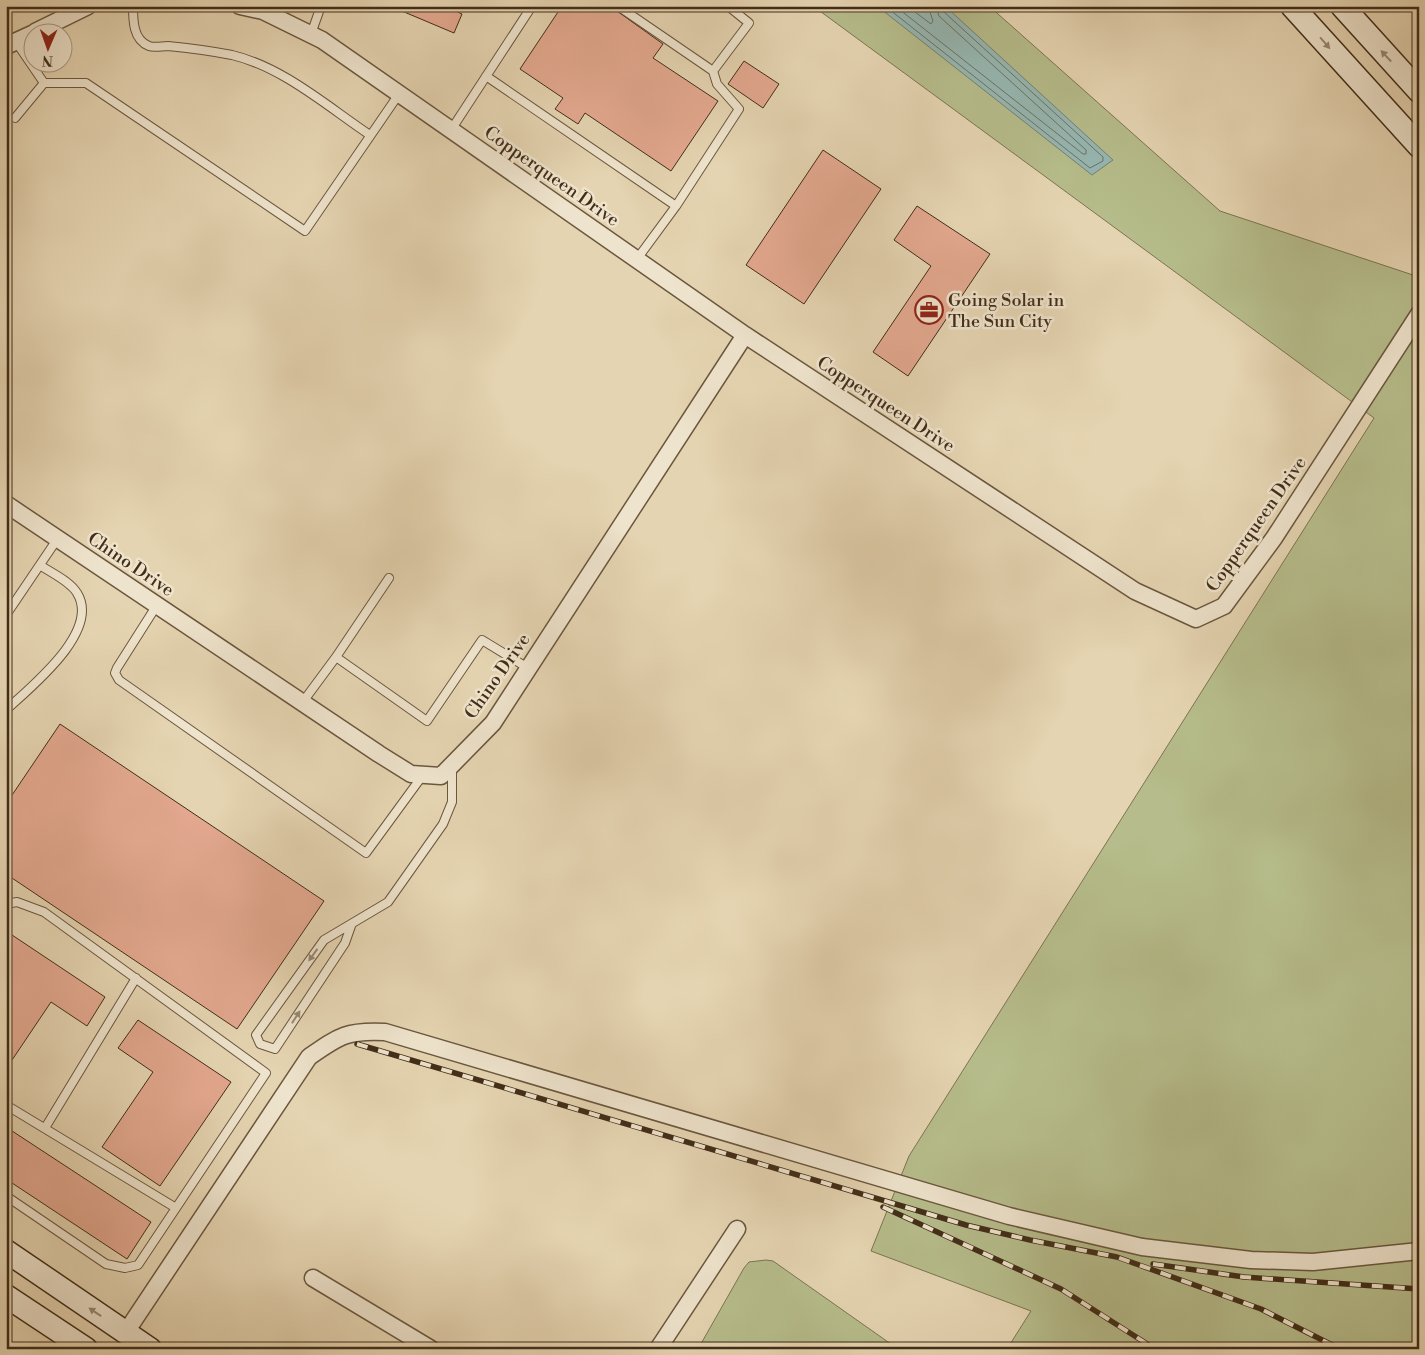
<svg xmlns="http://www.w3.org/2000/svg" width="1425" height="1355" viewBox="0 0 1425 1355" font-family="'Libre Bodoni',serif">
	<rect width="100%" height="100%" fill="#e5d4b1"/>
	<filter id="stains"><feTurbulence type="fractalNoise" baseFrequency=".004" numOctaves="4"/><feColorMatrix values="0 0 0 0 .2 0 0 0 0 .09 0 0 0 0 .02 0 0 0 .5 -.17"/></filter>
	<radialGradient id="worn" r=".72"><stop offset=".6" stop-color="#630" stop-opacity="0"/><stop offset="1" stop-color="#630" stop-opacity=".3"/></radialGradient>
	<!-- green -->
	<path fill="#b6bc8b" stroke="#7c7452" d="M 813,6 L 989,6 L 1220,211 L 1419,277 L 1419,1349 L 1007,1349 L 1031,1311 L 871,1251 L 909,1156 L 1374,418 Z
		M 766,1260 L 773,1261 L 898,1349 L 698,1349 L 744,1268 L 749,1262 Z"/>
	<!-- water -->
	<path fill="#96b7b2" stroke="#748074" d="M 877,6 L 945,6 L 1113,160 L 1092,175 Z"/>
	<g fill="none" stroke-linecap="round" stroke-linejoin="round">
		<!-- shore -->
		<path stroke="#6c7265" stroke-width="1" d="M 885,6 L 1090,168 L 1103,161 L 1103,157 L 944,12 L 942,6
			M 895,6 L 1083,154 L 1086,154 L 1086,150 L 939,16 L 936,6
			M 907,6 L 931,24 L 933,21 L 928,6"/>
	</g>
	<!-- building -->
	<path fill="#e3a88f" stroke="#422d18" d="M 390,6 L 445,6 L 462,14 L 454,33 Z
		M 562,6 L 610,6 L 663,44 L 653,58 L 718,101 L 671,171 L 585,113 L 578,124 L 555,109 L 563,98 L 520,69 Z
		M 744,61 L 779,84 L 763,108 L 728,84 Z
		M 823,150 L 881,189 L 804,304 L 746,265 Z
		M 917,206 L 990,254 L 908,376 L 873,352 L 931,266 L 894,240 Z
		M 60,724 L 324,901 L 237,1029 L 6,874 L 6,804 Z
		M 12,935 L 105,997 L 87,1026 L 51,1002 L 6,1069 L 6,944 Z
		M 138,1020 L 231,1082 L 160,1186 L 102,1147 L 153,1072 L 118,1048 Z
		M 6,1127 L 151,1222 L 127,1259 L 6,1179 Z"/>
	<g fill="none" stroke-linecap="round" stroke-linejoin="round">
		<defs>
			<path id="lane" d="M 133,6 C 133,20 133,40 149,46 C 154,48 162,46 168,46 C 189,48 211,51 232,55 C 283,67 328,107 370,135
				M 618,6 L 713,71 L 749,23 L 728,6
				M 311,34 L 321,6
				M 486,76 L 676,206
				M 44,83 L 86,83 L 305,231 L 399,94
				M 15,118 L 44,83 L 16,42
				M 451,130 L 532,6
				M 637,259 L 676,206 L 739,109 L 717,84 L 713,71
				M 157,605 L 117,668 L 115,673 L 119,680 L 366,853 L 423,775
				M 6,615 L 58,538
				M 336,657 L 389,578
				M 302,703 L 336,657 L 427,721 L 482,640 L 528,668
				M 6,710 C 32,686 101,631 77,593 C 70,581 51,573 40,565
				M 6,904 L 17,902 L 44,912 L 266,1073 L 176,1208 L 6,1105
				M 351,926 L 345,943 L 275,1049 L 260,1044 L 256,1035 L 324,940 L 388,902 L 443,824 L 452,802 L 452,768
				M 45,1128 L 136,978
				M 6,1196 L 106,1264 L 125,1268 L 138,1265 L 176,1208"/>
			<path id="street" d="M 240,6 L 263,11 L 322,40 L 745,335 L 1135,591 L 1196,619 L 1224,606 L 1274,538 L 1419,314
				M 35,32 L 88,6
				M 6,46 L 32,34
				M 6,504 L 379,754 L 411,774 L 441,776 L 493,723 L 745,335
				M 313,1278 L 431,1349
				M 126,1332 L 309,1057 C 339,1036 347,1030 385,1032 L 1009,1216 L 1142,1247 L 1251,1260 L 1313,1262 L 1419,1251
				M 658,1349 L 737,1229"/>
			<path id="secondary" d="M 1292,6 L 1419,146
				M 1342,6 L 1419,91
				M 6,1251 L 150,1349
				M 6,1296 L 86,1349"/>
		</defs>
		<!-- lane casing -->
		<use href="#lane" stroke="#6b573e" stroke-width="10"/>
		<!-- street casing -->
		<use href="#street" stroke="#6b573e" stroke-width="19"/>
		<!-- secondary casing -->
		<use href="#secondary" stroke="#422d18" stroke-width="25"/>
		<!-- lane -->
		<use href="#lane" stroke="#eee3cc" stroke-width="8"/>
		<!-- street -->
		<use href="#street" stroke="#eee3cc" stroke-width="16"/>
		<!-- secondary -->
		<use href="#secondary" stroke="#eee3cc" stroke-width="22"/>
		<defs>
			<path id="rail" d="M 357,1044 L 966,1225 L 1030,1240 L 1117,1257 L 1261,1309 L 1340,1349
				M 883,1207 L 1061,1289 L 1155,1349
				M 1153,1264 L 1244,1277 L 1419,1289"/>
		</defs>
		<!-- rail casing -->
		<use href="#rail" stroke="#422d18" stroke-width="5.5"/>
		<!-- rail -->
		<use href="#rail" stroke="#eee3cc" stroke-width="4" stroke-dasharray="11" stroke-linecap="butt"/>
	</g>
	<!-- one-way arrows -->
	<defs><path id="oneway-solid" d="M-6-.8H1V-3.2L6.5 0L1 3.2V.8H-6Z" transform="scale(1.25)"/></defs>
	<g fill="#988872">
		<use href="#oneway-solid" transform="translate(1325 43) rotate(49)"/>
		<use href="#oneway-solid" transform="translate(1386 56) rotate(-133)"/>
		<use href="#oneway-solid" transform="translate(313 955) rotate(126)"/>
		<use href="#oneway-solid" transform="translate(296 1017) rotate(-57)"/>
		<use href="#oneway-solid" transform="translate(95 1312) rotate(-146)"/>
	</g>
	<!-- icons -->
	<defs>
		<symbol id="office-ring" viewBox="-11 -11 22 22"><circle r="9.5" fill="#eee3cc" stroke="#8f2418" stroke-width="1.5"/><path d="M-6-3h4V-5.5h4V-3h4V5H-6ZM-1-4.5V-3h2v-1.5ZM-6 0V1H6V0Z" fill="#8f2418"/></symbol>
	</defs>
	<g fill-rule="evenodd">
		<use href="#office-ring" x="913" y="294" width="32" height="32"/>
	</g>
	<g text-anchor="middle" stroke-width="5" stroke-linejoin="round" paint-order="stroke">
		<!-- street labels -->
		<g font-size="18" fill="#422d18" stroke="#eee3cc">
			<text transform="translate(552 176) rotate(35)" y="6">Copperqueen Drive</text>
			<text transform="translate(886 404) rotate(33)" y="6">Copperqueen Drive</text>
			<text transform="translate(1256 524) rotate(-55)" y="6">Copperqueen Drive</text>
			<text transform="translate(131 564) rotate(34)" y="6">Chino Drive</text>
			<text transform="translate(497 676) rotate(-55)" y="6">Chino Drive</text>
		</g>
		<!-- poi labels -->
		<g font-size="18" fill="#422d18" stroke="#eee3cc" text-anchor="start">
			<text x="948" y="306">Going Solar in<tspan x="948" dy="21">The Sun City</tspan></text>
		</g>
	</g>
	<!-- margin -->
	<rect width="1425" height="1355" fill="none" stroke="#e5d4b1" stroke-width="25"/>
	<rect x="8" y="8" width="1410" height="1340" fill="none" stroke="#422d18" stroke-width="2.5"/>
	<rect x="12" y="12" width="1400" height="1330" fill="none" stroke="#422d18"/>
	<!-- north arrow -->
	<g transform="translate(48 48) rotate(182)"><circle r="24" fill="#eee3cc" stroke="#a99a84"/>
	<path d="M0-4L9 19L0 12L-9 19Z" fill="#8f2418"/>
	<text y="-8" font-size="14" font-weight="bold" text-anchor="middle" fill="#422d18">N</text>
	</g>
	<rect width="100%" height="100%" filter="url(#stains)"/>
	<rect width="100%" height="100%" fill="url(#worn)"/>
</svg>
